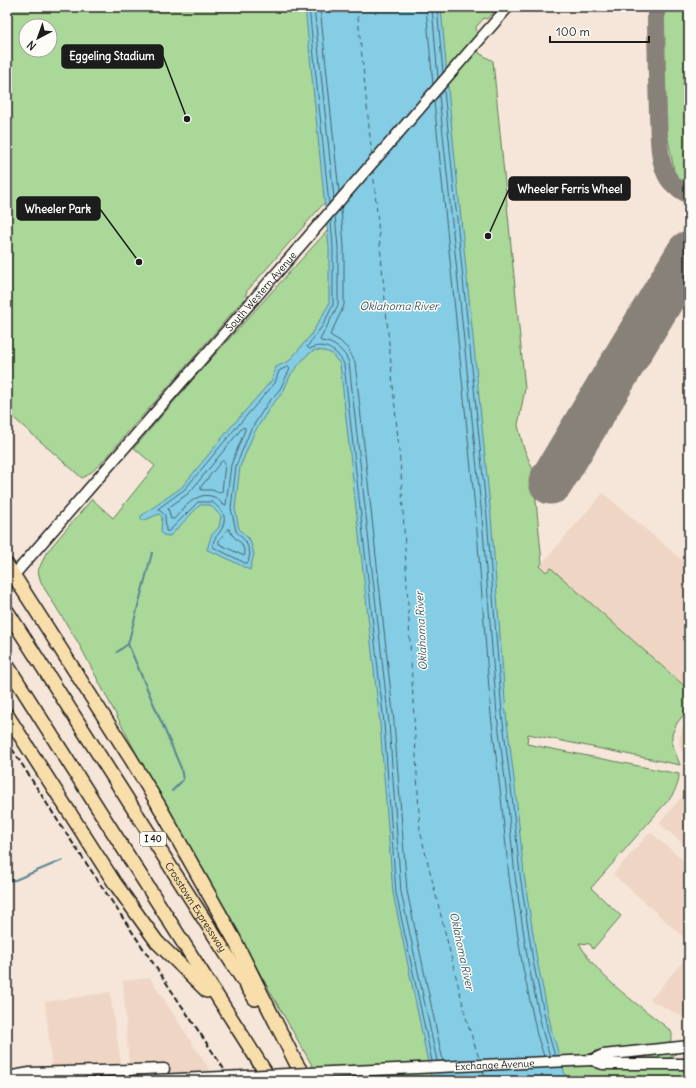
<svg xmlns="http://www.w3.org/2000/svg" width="696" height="1088" viewBox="0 0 696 1088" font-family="Delius,sans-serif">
	<rect width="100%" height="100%" fill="#f5e6d9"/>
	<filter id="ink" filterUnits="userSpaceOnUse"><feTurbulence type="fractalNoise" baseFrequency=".025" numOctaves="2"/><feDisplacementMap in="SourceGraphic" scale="8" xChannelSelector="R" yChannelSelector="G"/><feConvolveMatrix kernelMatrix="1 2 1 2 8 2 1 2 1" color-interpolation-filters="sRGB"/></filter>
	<g filter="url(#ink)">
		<!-- built -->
		<path fill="#efd6c4" d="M 603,493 L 689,566 L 689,690 L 551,569 L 547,573 L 540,566 Z
			M 689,721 L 689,767 L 680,746 L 679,738 L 683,728 Z
			M 685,793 L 689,795 L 689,849 L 659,823 Z
			M 650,832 L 689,865 L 689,942 L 613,874 Z
			M 689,954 L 689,1020 L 650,1000 Z
			M 150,978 L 217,1081 L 130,1081 L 123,981 Z
			M 110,992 L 121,1064 L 52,1067 L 45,1002 Z"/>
		<!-- green -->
		<path fill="#aad898" stroke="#637a5a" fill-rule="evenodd" d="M 7,7 L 498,7 L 487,19 L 484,18 L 476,27 L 479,53 L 493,61 L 525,389 L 518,425 L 523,446 L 533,470 L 542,563 L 540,566 L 546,572 L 551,568 L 689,690 L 689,708 L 677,723 L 672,734 L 672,744 L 680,765 L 528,734 L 527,744 L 679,774 C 679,783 676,789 671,797 L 591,888 L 621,916 L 593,949 L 590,944 L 579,943 C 600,981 639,1004 671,1031 C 673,1036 672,1039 669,1043 L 596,1051 L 597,1069 L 689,1069 L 689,1081 L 321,1081 L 156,791 L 79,644 L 41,583 L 38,571 L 46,553 L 92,499 L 113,518 L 155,466 L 134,448 L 209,361 L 328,230 L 325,202 L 247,291 L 244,299 C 205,344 167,389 127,433 C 117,445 96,472 82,478 L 7,412 ZM 26,26 L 50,26 L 50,50 L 26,50 Z
			M 664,7 L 689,7 L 689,186 L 680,180 L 674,171 L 664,117 L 661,12 Z
			M 674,1052 L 676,1054 C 665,1064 636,1060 621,1060 L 621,1057 Z"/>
		<!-- water -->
		<path fill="#84cde5" stroke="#5a8695" d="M 305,7 L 441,7 L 450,110 L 491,516 L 506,714 L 516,795 L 524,875 L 537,960 L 552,1032 L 567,1081 L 432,1081 L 393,893 L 380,724 L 340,364 L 331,353 L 324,351 L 315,350 L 307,355 L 291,374 L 283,392 L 271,406 L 254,433 L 240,467 L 235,508 L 239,529 L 250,540 L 254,554 L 250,570 L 220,555 L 207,550 L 211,536 L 219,527 L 221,516 L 210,505 L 200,505 L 170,536 L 163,535 L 161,532 L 162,517 L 159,514 L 145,520 L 141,520 L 141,516 L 182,487 L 231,427 L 272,380 L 276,367 L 289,361 L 311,335 L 329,304 L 329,247 Z"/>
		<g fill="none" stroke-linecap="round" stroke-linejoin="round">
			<!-- shore -->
			<path stroke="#46636c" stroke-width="1" d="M 309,7 L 329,204
				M 314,7 L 334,198
				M 320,7 L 339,192
				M 426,7 L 433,85
				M 432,7 L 438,78
				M 437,7 L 443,73
				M 444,90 L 487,517 L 502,714 L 512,796 L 520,875 L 533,961 L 548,1032 L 555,1056
				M 439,95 L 482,517 L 497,715 L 507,796 L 515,876 L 528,962 L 543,1033 L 550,1056
				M 434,101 L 476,518 L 491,715 L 501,797 L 509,877 L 522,963 L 537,1035 L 544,1056
				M 341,209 L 344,247 L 344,305 L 342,310 L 330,335 L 340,341 L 348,349 L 355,362 L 394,722 L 407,891 L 443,1061
				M 335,215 L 338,247 L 338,305 L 320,340 L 321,341 C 334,342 345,351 349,363 L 389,723 L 401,892 L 437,1061
				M 331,220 L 333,247 L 333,305 L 323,325 L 307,347 L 310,349 C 323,341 338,351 344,364 L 384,723 L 396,893 L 432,1061
				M 288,367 L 290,369 L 280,389 L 267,404 L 250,431 L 236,466 L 231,508 L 236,531 L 246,542 L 250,553 L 248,563 L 245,563 L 213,547 C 213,536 219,536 222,528 C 228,515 221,509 212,502 L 198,502 L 169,531 L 166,531 L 165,515 L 159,510 L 159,508 L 185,489 L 234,430 L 275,383 L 279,371 Z
				M 245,428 L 245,430 L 231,465 L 226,505 L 223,505 C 221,503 218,498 214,497 C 197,490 184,508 174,519 L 171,519 L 168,508 L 189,493 L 238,433 L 242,428 Z
				M 222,461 L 224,461 L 225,463 L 222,492 L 220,493 L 212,490 L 201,490 L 201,487 Z
				M 229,529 L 233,536 L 242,544 L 245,554 L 244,556 L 219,544 L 219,540 Z"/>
			<!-- stream -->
			<path stroke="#5a8695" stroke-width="2" d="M 128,644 L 181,768 L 183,780 L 172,791
				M 117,652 L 128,644 L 152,553
				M 7,881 L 15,880 L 63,860"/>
			<!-- ferry -->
			<path stroke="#405a62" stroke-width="1" stroke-dasharray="5 4" stroke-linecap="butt" d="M 357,7 L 372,157
				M 373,170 L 401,472 L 420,831 L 468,1025 L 480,1061
				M 483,1070 L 486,1081"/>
			<!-- taxiway -->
			<path stroke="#88817a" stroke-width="18" d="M 656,7 C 656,43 657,79 658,115 C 659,133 658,155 665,172 C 669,184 679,189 689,195"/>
			<!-- runway -->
			<path stroke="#88817a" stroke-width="45" d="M 551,482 L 689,253"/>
			<defs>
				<g id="secondary">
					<path id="s1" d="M 14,575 L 508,7"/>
					<path d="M 592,1060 L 603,1055 L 689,1046"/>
					<path d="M 592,1060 L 603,1064 L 689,1064"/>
					<path d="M 7,1077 L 30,1073 L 164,1069"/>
				</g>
				<g id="highway">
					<path d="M 7,565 L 131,759 L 158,804 L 234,939 L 295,1061"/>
					<path id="s2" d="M 7,611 L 255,999"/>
					<path d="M 7,665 L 271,1081"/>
					<path d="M 7,715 L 114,882 L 157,942 L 207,991"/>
					<path d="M 296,1063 L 307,1081"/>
				</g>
			</defs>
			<!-- secondary casing -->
			<use href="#secondary" stroke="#1c1c1c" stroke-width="13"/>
			<!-- highway casing -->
			<use href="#highway" stroke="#1c1c1c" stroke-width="16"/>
			<!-- secondary -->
			<use href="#secondary" stroke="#fdfcf7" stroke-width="10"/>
			<!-- highway -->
			<use href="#highway" stroke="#f8deab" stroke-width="13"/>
			<!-- rail -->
			<path stroke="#1c1c1c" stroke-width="2" stroke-dasharray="6 3" stroke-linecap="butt" d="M 7,741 L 58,821 L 232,1081"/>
			<defs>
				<g id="secondary-bridge">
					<path id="s3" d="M 133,1081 L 592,1060"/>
				</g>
			</defs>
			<!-- secondary-bridge casing -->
			<use href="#secondary-bridge" stroke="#1c1c1c" stroke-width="13" stroke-linecap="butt"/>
			<!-- secondary-bridge -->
			<use href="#secondary-bridge" stroke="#fdfcf7" stroke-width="10"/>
		</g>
	</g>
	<g text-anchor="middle" stroke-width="3" stroke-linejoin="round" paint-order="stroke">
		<!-- shield labels -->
		<rect fill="#fdfcf7" stroke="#605f5e" stroke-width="1" x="140" y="832" width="26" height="14" rx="3"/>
		<g font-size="9" font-weight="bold" fill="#1c1c1c">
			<text x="153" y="842">I 40</text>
		</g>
		<!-- street labels -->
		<g font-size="10" fill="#1c1c1c" stroke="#fdfcf7">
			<text dy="4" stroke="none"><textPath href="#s1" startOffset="376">South Western Avenue</textPath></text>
			<text dy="4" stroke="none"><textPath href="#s2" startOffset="351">Crosstown Expressway</textPath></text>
			<text dy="4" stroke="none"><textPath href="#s3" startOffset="362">Exchange Avenue</textPath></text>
		</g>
		<!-- water labels -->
		<g font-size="11" font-style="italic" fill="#405a62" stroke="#fdfcf7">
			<text x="399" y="310">Oklahoma River</text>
			<text transform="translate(421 631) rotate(-93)" y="4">Oklahoma River</text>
			<text transform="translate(462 951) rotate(78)" y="4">Oklahoma River</text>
		</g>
	</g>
	<!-- callouts -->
	<path fill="none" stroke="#1c1c1c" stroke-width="1.5" d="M187 119L163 56M488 236L509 189M139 262L100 209"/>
	<g fill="#1c1c1c" stroke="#fdfcf7" stroke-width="1.5">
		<circle cx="187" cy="119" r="4"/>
		<circle cx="488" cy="236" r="4"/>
		<circle cx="139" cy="262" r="4"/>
	</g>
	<g fill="#1c1c1c" stroke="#1c1c1c" stroke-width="1.5">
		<rect x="62" y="45" width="101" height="23" rx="4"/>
		<rect x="509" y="177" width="121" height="23" rx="4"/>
		<rect x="17" y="197" width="83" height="23" rx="4"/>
	</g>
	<g font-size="11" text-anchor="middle" font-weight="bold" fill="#fff">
		<text x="112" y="60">Eggeling Stadium</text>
		<text x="570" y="193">Wheeler Ferris Wheel</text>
		<text x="58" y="213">Wheeler Park</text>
	</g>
	<!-- margin -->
	<rect width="696" height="1088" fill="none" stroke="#fdfcf7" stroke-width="24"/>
	<rect x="12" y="12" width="672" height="1064" fill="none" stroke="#1c1c1c" stroke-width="1.5" filter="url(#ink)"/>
	<!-- north arrow -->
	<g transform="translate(38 38) rotate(221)"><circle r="19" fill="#fdfcf7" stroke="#a3a29f"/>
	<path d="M0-3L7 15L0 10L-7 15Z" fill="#1c1c1c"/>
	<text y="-6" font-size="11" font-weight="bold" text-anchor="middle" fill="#1c1c1c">N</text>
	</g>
	<!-- scale -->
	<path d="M550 36v6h99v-6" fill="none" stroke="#1c1c1c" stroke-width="2"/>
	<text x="556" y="36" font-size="12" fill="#1c1c1c" stroke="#fdfcf7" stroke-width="3" paint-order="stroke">100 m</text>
</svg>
